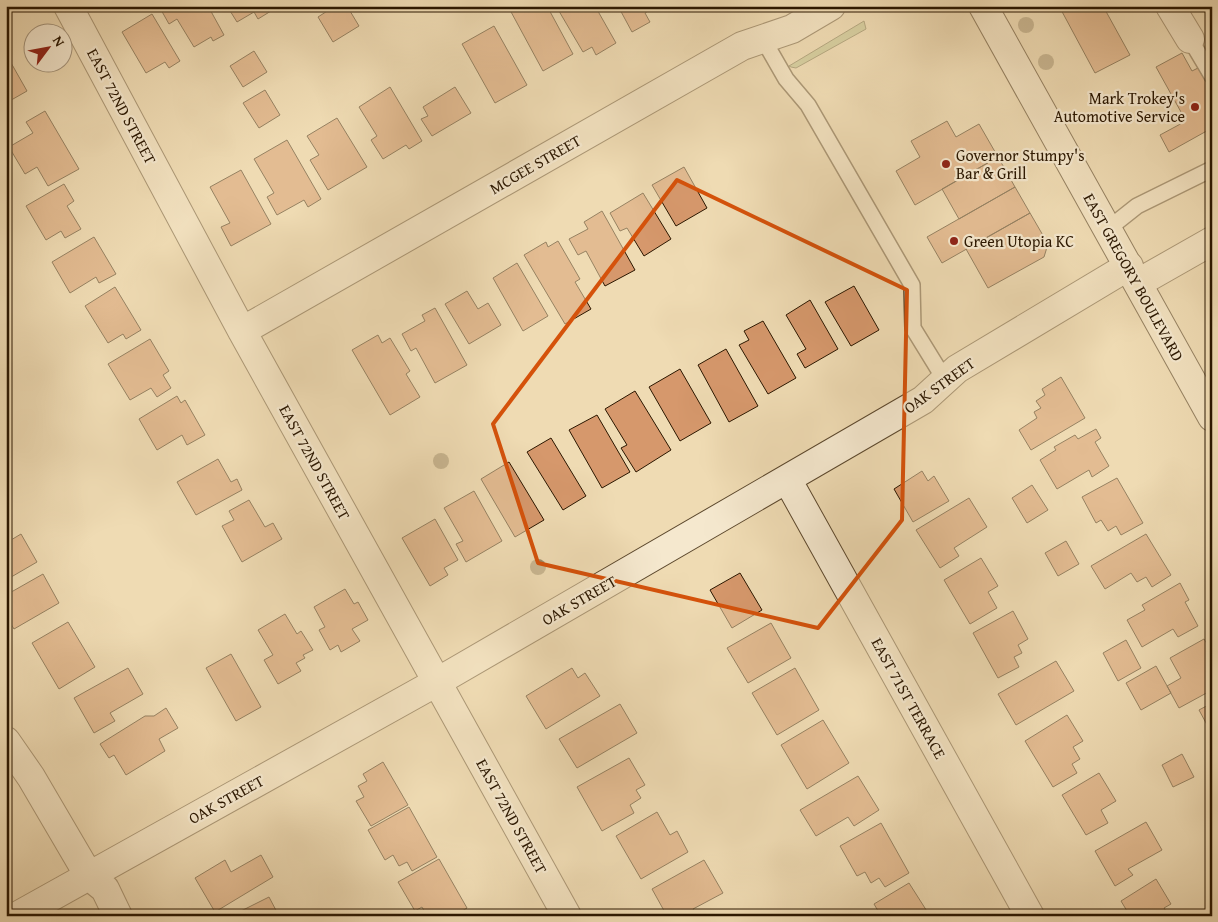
<svg xmlns="http://www.w3.org/2000/svg" width="1218" height="922" viewBox="0 0 1218 922" font-family="'Gentium Book Plus',serif">
	<rect width="100%" height="100%" fill="#efdbb3"/>
	<filter id="stains"><feTurbulence type="fractalNoise" baseFrequency=".004" numOctaves="4"/><feColorMatrix values="0 0 0 0 .2 0 0 0 0 .09 0 0 0 0 .02 0 0 0 .5 -.17"/></filter>
	<radialGradient id="worn" r=".72"><stop offset=".6" stop-color="#630" stop-opacity="0"/><stop offset="1" stop-color="#630" stop-opacity=".3"/></radialGradient>
	<!-- green -->
	<path fill="#bac08b" stroke="#726c46" d="M 864,21 L 866,29 L 796,68 L 791,67 L 789,66 Z"/>
	<!-- building -->
	<path fill="#d6986c" stroke="#2b1700" d="M 163,6 L 208,6 L 224,35 L 213,41 L 211,37 L 194,47 L 177,19 L 169,24 L 160,8 Z
		M 227,6 L 268,6 L 271,11 L 258,19 L 254,12 L 237,22 Z
		M 335,6 L 347,6 L 359,26 L 333,42 L 318,17 Z
		M 516,6 L 547,6 L 573,54 L 543,71 L 510,10 Z
		M 556,6 L 595,6 L 616,43 L 596,55 L 592,47 L 583,52 Z
		M 618,6 L 654,6 L 655,7 L 645,13 L 650,22 L 632,32 Z
		M 1059,6 L 1103,6 L 1130,55 L 1095,73 Z
		M 152,14 L 180,61 L 169,68 L 165,62 L 146,73 L 122,32 Z
		M 494,26 L 527,85 L 495,103 L 462,44 Z
		M 254,51 L 267,72 L 243,87 L 230,66 Z
		M 1182,53 L 1192,71 L 1198,68 L 1212,92 L 1212,128 L 1169,152 L 1160,135 L 1186,121 L 1156,67 Z
		M 6,54 L 27,91 L 6,103 Z
		M 390,87 L 422,141 L 409,149 L 406,145 L 383,159 L 371,140 L 377,136 L 359,107 Z
		M 455,87 L 471,113 L 432,136 L 421,119 L 428,116 L 423,107 Z
		M 265,90 L 280,115 L 259,128 L 243,103 Z
		M 45,111 L 79,169 L 48,186 L 37,167 L 25,174 L 9,147 L 33,133 L 26,122 Z
		M 337,118 L 367,167 L 328,190 L 310,160 L 319,155 L 307,136 Z
		M 947,121 L 956,137 L 979,124 L 998,157 L 915,205 L 896,171 L 920,157 L 911,141 Z
		M 287,140 L 321,199 L 308,207 L 304,200 L 277,215 L 267,197 L 274,193 L 254,159 Z
		M 998,157 L 1015,187 L 959,219 L 942,189 Z
		M 684,167 L 707,208 L 676,226 L 652,185 Z
		M 241,170 L 271,224 L 231,246 L 221,227 L 230,223 L 210,187 Z
		M 64,184 L 74,201 L 67,206 L 81,229 L 65,238 L 61,231 L 46,240 L 26,206 Z
		M 1015,187 L 1030,213 L 942,263 L 927,237 Z
		M 643,193 L 671,239 L 644,256 L 627,228 L 620,231 L 610,213 Z
		M 602,211 L 635,270 L 605,286 L 586,251 L 578,255 L 569,239 L 588,229 L 584,222 Z
		M 1030,213 L 1048,244 L 1044,257 L 988,288 L 966,249 Z
		M 94,237 L 116,274 L 99,283 L 96,277 L 70,293 L 52,262 Z
		M 558,241 L 580,279 L 575,282 L 591,309 L 565,324 L 524,255 L 546,242 L 548,247 Z
		M 517,263 L 548,316 L 523,331 L 493,278 Z
		M 854,286 L 879,330 L 851,346 L 825,302 Z
		M 115,287 L 141,330 L 126,339 L 123,334 L 108,343 L 85,306 Z
		M 467,291 L 478,309 L 488,303 L 501,325 L 469,344 L 445,304 Z
		M 810,300 L 838,349 L 805,368 L 797,354 L 806,349 L 786,315 Z
		M 435,308 L 467,365 L 435,383 L 416,348 L 411,351 L 402,334 L 425,321 L 422,315 Z
		M 763,321 L 796,378 L 768,394 L 739,345 L 749,340 L 744,331 Z
		M 378,335 L 382,343 L 390,338 L 410,371 L 406,374 L 420,397 L 390,415 L 352,350 Z
		M 150,339 L 169,371 L 163,375 L 171,388 L 157,397 L 151,388 L 130,400 L 108,364 Z
		M 726,349 L 758,406 L 729,422 L 698,365 Z
		M 680,369 L 711,423 L 680,441 L 649,387 Z
		M 1061,377 L 1085,418 L 1031,450 L 1019,430 L 1037,418 L 1034,412 L 1041,408 L 1036,401 L 1045,395 L 1042,389 Z
		M 635,391 L 671,450 L 636,472 L 621,448 L 627,445 L 605,409 Z
		M 177,396 L 181,403 L 185,400 L 205,435 L 187,445 L 182,435 L 157,450 L 139,419 Z
		M 597,415 L 630,472 L 602,488 L 569,430 Z
		M 1096,429 L 1101,438 L 1095,442 L 1109,466 L 1092,477 L 1089,470 L 1057,489 L 1040,460 L 1056,450 L 1054,447 L 1075,435 L 1078,439 Z
		M 551,438 L 586,496 L 563,510 L 527,452 Z
		M 218,459 L 231,482 L 237,479 L 242,490 L 196,515 L 177,482 Z
		M 509,462 L 544,520 L 515,537 L 481,479 Z
		M 922,471 L 928,481 L 934,476 L 949,501 L 913,522 L 894,489 Z
		M 1117,478 L 1143,523 L 1121,535 L 1116,526 L 1108,531 L 1101,520 L 1096,523 L 1082,497 Z
		M 1032,485 L 1048,510 L 1027,523 L 1012,498 Z
		M 474,491 L 502,541 L 466,562 L 456,544 L 463,541 L 444,508 Z
		M 969,498 L 987,527 L 954,548 L 959,556 L 940,568 L 916,530 Z
		M 249,500 L 265,527 L 273,523 L 282,539 L 242,562 L 222,526 L 234,520 L 229,511 Z
		M 435,519 L 458,560 L 444,568 L 448,575 L 430,586 L 402,538 Z
		M 21,534 L 37,562 L 6,580 L 6,543 Z
		M 1146,534 L 1171,575 L 1152,587 L 1146,577 L 1137,582 L 1131,573 L 1105,589 L 1091,566 Z
		M 1066,541 L 1079,564 L 1058,576 L 1045,553 Z
		M 981,558 L 998,586 L 988,592 L 997,608 L 970,624 L 944,580 Z
		M 740,573 L 762,610 L 732,628 L 710,590 Z
		M 43,574 L 59,603 L 14,629 L 6,616 L 6,595 Z
		M 1180,583 L 1189,600 L 1185,602 L 1198,626 L 1178,637 L 1173,629 L 1142,647 L 1127,620 L 1145,610 L 1142,605 Z
		M 345,589 L 354,604 L 358,602 L 368,620 L 352,629 L 360,641 L 341,652 L 338,645 L 330,650 L 319,630 L 325,627 L 314,607 Z
		M 1013,611 L 1028,639 L 1018,645 L 1022,653 L 1014,657 L 1019,667 L 998,678 L 973,633 Z
		M 285,614 L 297,634 L 301,631 L 313,650 L 303,655 L 305,658 L 296,663 L 301,671 L 278,684 L 264,660 L 273,655 L 258,630 Z
		M 68,622 L 95,667 L 59,689 L 32,643 Z
		M 771,623 L 791,658 L 748,683 L 727,648 Z
		M 1204,639 L 1212,652 L 1212,690 L 1179,708 L 1167,686 L 1181,678 L 1170,658 Z
		M 1126,640 L 1141,668 L 1118,681 L 1103,653 Z
		M 231,654 L 261,707 L 236,721 L 206,668 Z
		M 1056,661 L 1074,691 L 1016,725 L 998,694 Z
		M 1156,666 L 1171,693 L 1141,710 L 1126,683 Z
		M 128,668 L 143,694 L 110,713 L 115,721 L 94,733 L 74,698 Z
		M 572,668 L 578,678 L 585,673 L 600,696 L 546,729 L 526,696 Z
		M 795,668 L 819,710 L 777,735 L 752,693 Z
		M 1212,703 L 1212,734 L 1199,710 Z
		M 620,704 L 637,733 L 577,768 L 559,739 Z
		M 166,708 L 178,728 L 159,739 L 165,751 L 126,775 L 114,755 L 109,758 L 100,744 L 145,716 L 154,716 Z
		M 1067,715 L 1083,741 L 1073,747 L 1080,759 L 1072,764 L 1077,773 L 1053,787 L 1025,741 Z
		M 823,720 L 849,763 L 807,789 L 781,745 Z
		M 1182,754 L 1194,777 L 1173,787 L 1162,765 Z
		M 629,758 L 645,785 L 636,790 L 641,798 L 630,805 L 634,813 L 602,831 L 577,787 Z
		M 383,762 L 408,805 L 371,826 L 356,801 L 364,797 L 358,786 L 367,781 L 363,774 Z
		M 1099,773 L 1116,801 L 1101,810 L 1108,823 L 1086,835 L 1062,795 Z
		M 858,776 L 879,810 L 854,826 L 848,817 L 816,836 L 800,810 Z
		M 409,807 L 437,857 L 412,871 L 407,862 L 399,866 L 393,855 L 385,860 L 368,830 Z
		M 657,812 L 670,835 L 677,831 L 688,852 L 641,879 L 616,836 Z
		M 1146,822 L 1162,850 L 1128,869 L 1133,875 L 1115,886 L 1095,851 Z
		M 881,823 L 909,873 L 885,887 L 879,878 L 871,883 L 865,872 L 857,876 L 840,846 Z
		M 261,855 L 273,877 L 215,912 L 195,878 L 225,860 L 231,872 Z
		M 439,859 L 467,908 L 454,916 L 438,916 L 437,913 L 432,916 L 427,916 L 422,907 L 415,911 L 398,882 Z
		M 704,860 L 723,893 L 693,909 L 697,916 L 667,916 L 652,889 Z
		M 1156,879 L 1171,904 L 1164,908 L 1169,916 L 1130,916 L 1121,901 Z
		M 909,883 L 930,916 L 881,916 L 874,904 Z
		M 269,897 L 279,916 L 231,916 Z"/>
	<g fill="none" stroke-linecap="round" stroke-linejoin="round">
		<defs>
			<path id="service" d="M 763,39 L 786,79 L 808,105 L 912,285 L 913,328 L 945,380
				M 1190,39 L 1212,76
				M 1108,229 L 1137,206 L 1212,169"/>
			<path id="minor" d="M 68,6 L 242,331 L 567,916
				M 1170,6 L 1190,39
				M 1138,283 L 1212,241
				M 242,331 L 742,46 L 792,29 L 831,6
				M 787,479 L 1030,916
				M 6,741 L 31,777 L 89,876 L 105,889 L 118,916
				M 17,916 L 437,682 L 923,400 L 957,369 L 1129,266"/>
			<path id="secondary" d="M 983,6 L 1212,417"/>
		</defs>
		<!-- service casing -->
		<use href="#service" stroke="#5c482d" stroke-width="18"/>
		<!-- minor casing -->
		<use href="#minor" stroke="#5c482d" stroke-width="30"/>
		<!-- secondary casing -->
		<use href="#secondary" stroke="#2b1700" stroke-width="30"/>
		<!-- service -->
		<use href="#service" stroke="#f5e8ce" stroke-width="15"/>
		<!-- minor -->
		<use href="#minor" stroke="#f5e8ce" stroke-width="28"/>
		<!-- secondary -->
		<use href="#secondary" stroke="#f5e8ce" stroke-width="28"/>
	</g>
	<!-- trees -->
	<g fill="#9b8b68">
		<circle cx="1026" cy="25" r="8"/>
		<circle cx="1046" cy="62" r="8"/>
		<circle cx="441" cy="461" r="8"/>
		<circle cx="538" cy="567" r="8"/>
	</g>
	<!-- marked area -->
	<path d="M0 0H1218V922H0ZM 677,180 L 907,290 L 902,520 L 818,628 L 538,563 L 493,424 Z" fill="#efdbb3" fill-opacity=".55" fill-rule="evenodd"/>
	<path fill="none" stroke="#d5520b" stroke-width="4" stroke-linejoin="round" d="M 677,180 L 907,290 L 902,520 L 818,628 L 538,563 L 493,424 Z"/>
	<!-- markers -->
	<g fill="#8f2418" stroke="#f5e8ce" stroke-width="2">
		<circle cx="1195" cy="107" r="5"/>
		<circle cx="946" cy="164" r="5"/>
		<circle cx="954" cy="241" r="5"/>
	</g>
	<g text-anchor="middle" stroke-width="4.5" stroke-linejoin="round" paint-order="stroke">
		<!-- poi labels -->
		<g font-size="16" fill="#2b1700" stroke="#f5e8ce" text-anchor="start">
			<text x="1185" y="104" text-anchor="end">Mark Trokey's<tspan x="1185" dy="18">Automotive Service</tspan></text>
			<text x="956" y="161">Governor Stumpy's<tspan x="956" dy="18">Bar &amp; Grill</tspan></text>
			<text x="964" y="247">Green Utopia KC</text>
		</g>
		<!-- street labels -->
		<g font-size="16" fill="#2b1700" stroke="#f5e8ce">
			<text transform="translate(122 106) rotate(62)" y="6">EAST 72ND STREET</text>
			<text transform="translate(535 164) rotate(-30)" y="6">MCGEE STREET</text>
			<text transform="translate(1134 277) rotate(61)" y="6">EAST GREGORY BOULEVARD</text>
			<text transform="translate(939 385) rotate(-36)" y="6">OAK STREET</text>
			<text transform="translate(315 462) rotate(61)" y="6">EAST 72ND STREET</text>
			<text transform="translate(579 600) rotate(-30)" y="6">OAK STREET</text>
			<text transform="translate(909 698) rotate(61)" y="6">EAST 71ST TERRACE</text>
			<text transform="translate(226 799) rotate(-29)" y="6">OAK STREET</text>
			<text transform="translate(512 816) rotate(61)" y="6">EAST 72ND STREET</text>
		</g>
	</g>
	<!-- margin -->
	<rect width="1218" height="922" fill="none" stroke="#efdbb3" stroke-width="25"/>
	<rect x="8" y="8" width="1203" height="907" fill="none" stroke="#2b1700" stroke-width="2.5"/>
	<rect x="12" y="12" width="1193" height="897" fill="none" stroke="#2b1700"/>
	<!-- north arrow -->
	<g transform="translate(48 48) rotate(58)"><circle r="24" fill="#f5e8ce" stroke="#a4947c"/>
	<path d="M0-4L9 19L0 12L-9 19Z" fill="#8f2418"/>
	<text y="-8" font-size="14" font-weight="bold" text-anchor="middle" fill="#2b1700">N</text>
	</g>
	<rect width="100%" height="100%" filter="url(#stains)"/>
	<rect width="100%" height="100%" fill="url(#worn)"/>
</svg>
